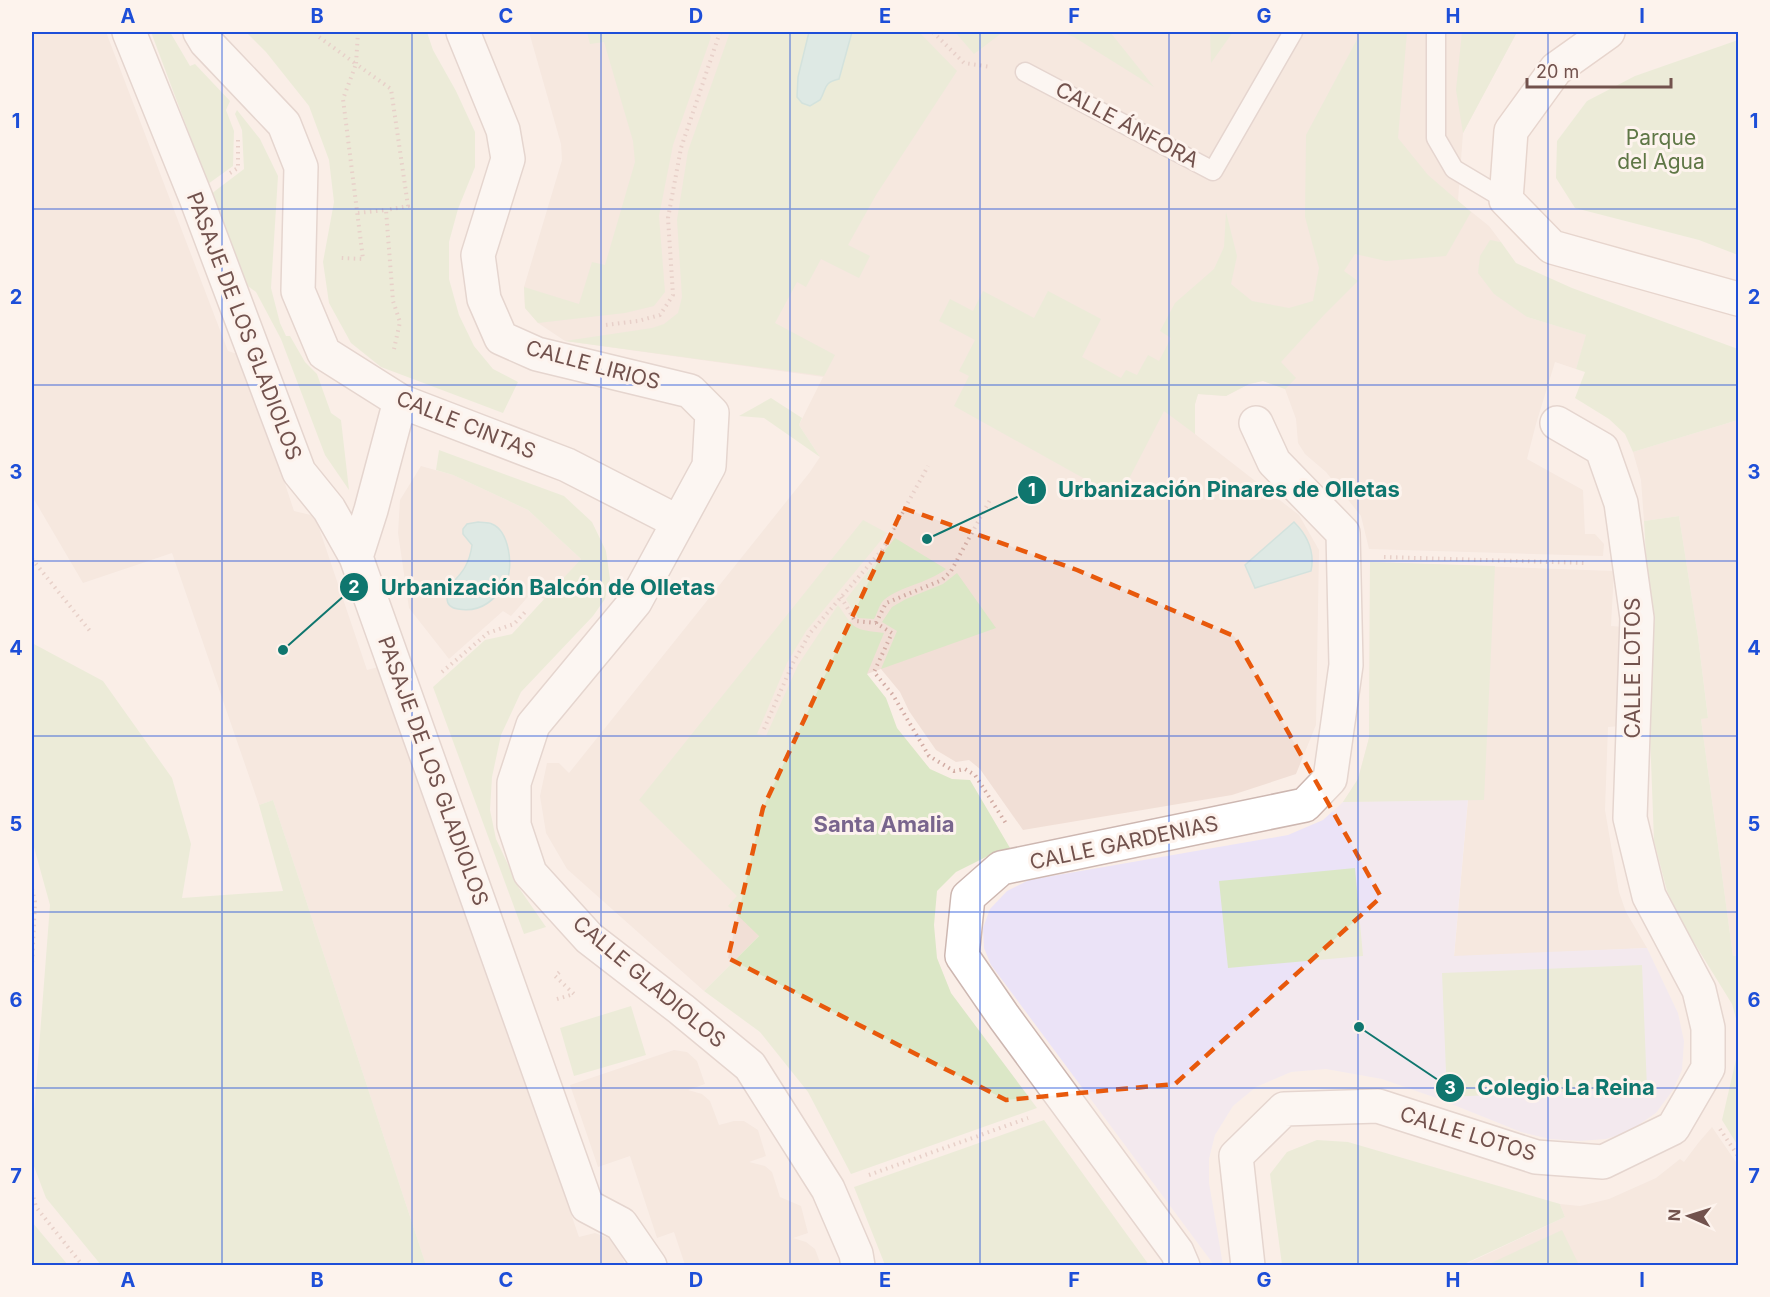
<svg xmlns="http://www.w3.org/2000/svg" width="1770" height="1297" viewBox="0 0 1770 1297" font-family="Inter,sans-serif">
	<rect width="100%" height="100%" fill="#faeee7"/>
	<!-- residential -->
	<path fill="#f1dfd6" d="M 32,32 L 106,32 L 228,351 L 243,356 L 294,511 L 315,516 L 367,670 L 382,666 L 579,1237 L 595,1233 L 616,1241 L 625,1265 L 426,1265 L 273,800 L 259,805 L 172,553 L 83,583 L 32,496 Z
		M 529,32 L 1517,32 L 1463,133 L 1458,201 L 1489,226 L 1501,242 L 1490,241 L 1527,317 L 1587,335 L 1576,369 L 1555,362 L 1536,424 L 1527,459 L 1583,490 L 1585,534 L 1595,534 L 1604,544 L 1603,556 L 1369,549 L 1361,516 L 1326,472 L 1305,454 L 1298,443 L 1296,419 L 1285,389 L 1263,381 L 1249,384 L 1226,396 L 1198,394 L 1195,404 L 1195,434 L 1299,515 L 1319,550 L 1316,725 L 1296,774 L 1232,795 L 1023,830 L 980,769 L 969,760 L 956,762 L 936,750 L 909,711 L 900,692 L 881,669 L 867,674 L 759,936 L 704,991 L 567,869 L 546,833 L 540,796 L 547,763 L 559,763 L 569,773 L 810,472 L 820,457 L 799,425 L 823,377 L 565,341 L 538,323 L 525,308 L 524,287 L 562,160 L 561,144 Z
		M 1738,420 L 1738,955 L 1733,956 L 1701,719 L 1708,717 L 1698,637 L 1679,516 L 1644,521 L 1641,480 L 1633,452 Z
		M 421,466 L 453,475 L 528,510 L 581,559 L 545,600 L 533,591 L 511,616 L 503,611 L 449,659 L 409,608 L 398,533 L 400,500 Z
		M 1370,562 L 1614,571 L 1611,626 L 1625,627 L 1621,726 L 1608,727 L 1605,810 L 1619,892 L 1626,912 L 1647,948 L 1454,957 L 1468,800 L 1343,802 L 1358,779 L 1369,738 Z
		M 674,1050 L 687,1052 L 697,1061 L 705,1084 L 688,1090 L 702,1094 L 710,1101 L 719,1125 L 734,1121 L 744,1121 L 758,1130 L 766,1156 L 749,1162 L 765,1166 L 772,1172 L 780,1197 L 801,1206 L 808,1233 L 793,1238 L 806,1242 L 815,1249 L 821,1265 L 685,1265 L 674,1232 L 657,1238 L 630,1156 L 598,1167 L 570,1085 Z
		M 1712,1127 L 1738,1165 L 1738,1265 L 1462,1266 L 1565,1217 L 1560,1204 L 1580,1206 L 1609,1199 L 1656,1178 L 1680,1159 L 1684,1162 L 1699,1142 Z"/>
	<!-- education -->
	<path fill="#ebe3f7" d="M 1468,799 L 1454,956 L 1647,948 L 1678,1013 L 1684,1041 L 1682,1070 L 1673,1090 L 1656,1113 L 1628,1132 L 1606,1139 L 1580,1141 L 1549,1139 L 1521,1132 L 1439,1099 L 1382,1079 L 1326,1069 L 1291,1072 L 1256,1087 L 1233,1106 L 1215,1135 L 1209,1159 L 1209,1183 L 1223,1265 L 1214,1265 L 991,965 L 984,948 L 983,928 L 990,909 L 1007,891 L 1029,880 L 1288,835 L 1323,820 L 1343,802 Z"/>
	<!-- green -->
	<path fill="#dbe7c6" d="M 151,32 L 170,32 L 190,66 L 195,64 L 230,101 L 226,110 L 234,131 L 233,166 L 208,184 Z
		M 246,32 L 427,32 L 433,50 L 456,91 L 475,132 L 475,167 L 458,209 L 449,242 L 449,279 L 459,315 L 474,346 L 493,369 L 518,382 L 503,413 L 381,367 L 351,343 L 329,303 L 323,262 L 334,202 L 329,160 L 309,106 L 266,52 Z
		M 587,32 L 708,32 L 711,37 L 673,145 L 659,216 L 665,292 L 654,306 L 625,313 L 538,323 L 525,308 L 524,287 L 579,304 L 592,262 L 605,265 L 635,162 L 633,141 L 604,42 L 590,44 Z
		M 730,32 L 919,32 L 957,71 L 876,195 L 848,245 L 870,256 L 859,278 L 821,259 L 806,287 L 797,282 L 775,323 L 835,355 L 824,376 L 565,341 L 652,328 L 664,324 L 678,313 L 682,297 L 677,220 L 688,151 Z
		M 955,32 L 1003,32 L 974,54 Z
		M 1061,32 L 1110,32 L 1154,87 L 1074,37 Z
		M 1210,32 L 1233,32 L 1211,63 Z
		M 1361,32 L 1407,32 L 1398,138 L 1428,175 L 1471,212 L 1446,256 L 1386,261 L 1355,254 L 1344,271 L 1358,281 L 1323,316 L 1281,362 L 1296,378 L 1285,389 L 1263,381 L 1249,384 L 1226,396 L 1198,394 L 1195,404 L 1195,434 L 1164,411 L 1119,498 L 954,406 L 969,376 L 959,371 L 975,340 L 939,321 L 950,299 L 973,311 L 983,291 L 1034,318 L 1048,291 L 1101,319 L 1082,357 L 1121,378 L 1126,370 L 1137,375 L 1148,355 L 1159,361 L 1171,338 L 1160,331 L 1175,303 L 1214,269 L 1224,247 L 1226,212 L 1237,256 L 1231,284 L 1252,301 L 1289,308 L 1313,301 L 1319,268 L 1305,217 L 1306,135 Z
		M 1462,32 L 1517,32 L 1463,133 L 1456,90 Z
		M 1738,40 L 1738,255 L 1699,240 L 1575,208 L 1556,178 L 1557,141 L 1587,101 L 1635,76 Z
		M 237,110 L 260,139 L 278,176 L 271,288 L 280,323 L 286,336 L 290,336 L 305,362 L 317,374 L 331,413 L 341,420 L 349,490 L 325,455 L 281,339 L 256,292 L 245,284 L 211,194 L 244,169 L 242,130 L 235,114 Z
		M 1490,240 L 1501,242 L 1516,263 L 1572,288 L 1738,349 L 1738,420 L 1633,452 L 1625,434 L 1609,419 L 1575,398 L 1585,372 L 1576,369 L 1586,335 L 1527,317 L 1494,294 L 1478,273 L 1480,256 Z
		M 771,398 L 802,418 L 799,425 L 820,457 L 764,418 L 739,416 Z
		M 439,450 L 564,496 L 592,522 L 606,551 L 610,579 L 605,599 L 593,616 L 521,692 L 501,735 L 492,777 L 490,810 L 496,839 L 519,888 L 546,927 L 524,934 L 433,687 L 485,640 L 512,634 L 581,559 L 528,510 L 453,475 L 436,470 Z
		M 1679,516 L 1698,637 L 1708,718 L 1701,719 L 1733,956 L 1738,955 L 1738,1026 L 1732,1004 L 1685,928 L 1667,891 L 1654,841 L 1649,708 L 1650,628 L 1644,521 Z
		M 863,520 L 887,533 L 806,631 L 787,663 L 757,734 L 766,736 L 798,665 L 838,605 C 856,631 853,629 884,633 L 867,674 L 886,698 L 897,728 L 930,769 L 952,779 L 970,780 L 1010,848 L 988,856 L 956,872 L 937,891 L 934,925 L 937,958 L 951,993 L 1037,1108 L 851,1174 L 808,1092 L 760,1032 L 704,991 L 759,936 L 728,906 L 737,896 L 639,800 Z
		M 895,538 L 946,569 C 929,583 894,588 882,602 C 879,606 877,614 874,619 L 858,618 L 846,599 Z
		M 1370,562 L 1495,566 L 1484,800 L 1343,802 L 1358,779 L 1369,738 Z
		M 957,573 L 996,628 L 881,669 L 897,631 L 882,622 L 892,607 L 906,599 L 943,584 Z
		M 32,643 L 103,681 L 172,778 L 191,844 L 182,898 L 283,891 L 259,805 L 273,800 L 426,1265 L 101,1265 L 46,1198 L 32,1161 L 32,1139 L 50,905 L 32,840 Z
		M 1355,868 L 1363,956 L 1228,968 L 1219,881 Z
		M 1642,965 L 1647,1088 L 1447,1097 L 1442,973 Z
		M 631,1006 L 646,1055 L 574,1076 L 560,1028 Z
		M 1738,1032 L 1738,1146 L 1722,1120 L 1738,1051 Z
		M 1044,1120 L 1149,1265 L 885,1265 L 854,1187 Z
		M 1317,1140 L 1348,1142 L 1560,1204 L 1565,1217 L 1462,1265 L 1282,1265 L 1270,1174 L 1287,1152 Z
		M 32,1222 L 68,1265 L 32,1265 Z
		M 1562,1230 L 1579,1265 L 1487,1265 Z"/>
	<!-- water -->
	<path fill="#bde2e0" stroke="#a4d3d0" stroke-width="1.5" d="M 809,32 L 852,32 L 839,79 C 822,83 827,89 820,100 L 810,106 L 802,103 L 797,97 L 798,77 Z
		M 478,522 C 482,523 488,522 492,524 C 509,531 514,567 506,582 C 495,601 480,613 458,609 C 451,608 447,605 447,598 C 446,586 460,577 465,567 C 469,560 471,553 472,545 L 463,534 L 463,529 L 467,524 Z
		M 1294,522 C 1307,535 1315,552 1311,571 L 1255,588 L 1245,565 Z"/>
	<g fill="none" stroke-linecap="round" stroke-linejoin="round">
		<defs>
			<path id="service" d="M 1436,32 L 1436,138 L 1454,169 L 1506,200
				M 1025,72 L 1213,171 L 1293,32"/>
			<path id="minor" d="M 129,32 L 196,198 L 299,472 L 329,509 L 356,557 L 587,1206 L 621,1224 L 650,1266
				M 200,32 L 206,42 L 284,124 L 301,167 L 298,291 L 324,353 L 400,401 L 567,465 L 678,522
				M 463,32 L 503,130 L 508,159 L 478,255 L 484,299 L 501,338 L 537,354 L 690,391 L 712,413 L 709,466 L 635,602 L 533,725 L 514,783 L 514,825 L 530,873 L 589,938 L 681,1009 L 750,1066 L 828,1189 L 856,1254 L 858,1266
				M 356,557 L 371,510 L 400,401
				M 1183,1266 L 1177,1252 L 1004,1017 L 962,956 L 968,897 L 1001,868 L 1305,805 L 1330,779 L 1346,665 L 1343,533 L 1274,462 L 1256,423
				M 1248,1266 L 1236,1156 L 1284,1109 L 1378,1106 L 1536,1157 L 1603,1162 L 1673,1128 L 1708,1068 L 1708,1028 L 1699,990 L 1649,896 L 1630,818 L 1637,618 L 1621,503 L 1602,449 L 1557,423"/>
			<path id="secondary" d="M 1608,32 L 1556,69 L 1511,131 L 1506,200 L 1552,247 L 1738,299"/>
		</defs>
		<!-- service casing -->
		<use href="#service" stroke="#cdb7b1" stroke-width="21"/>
		<!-- minor casing -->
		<use href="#minor" stroke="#cdb7b1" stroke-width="36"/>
		<!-- secondary casing -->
		<use href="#secondary" stroke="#d0b6ae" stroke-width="36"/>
		<!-- path -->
		<path stroke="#d2aca4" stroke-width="4" stroke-dasharray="1.5 4.5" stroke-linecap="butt" d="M 316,32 L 319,37 L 356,64 L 343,99 L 363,259 L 341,258
			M 358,32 L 356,64 L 391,89 L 408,206 L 386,210
			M 933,32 L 964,63 L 991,67
			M 230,173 L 238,168 L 238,137
			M 358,213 L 386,210 L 393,301 L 400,322 L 394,349
			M 606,325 L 638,321 L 660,315 L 673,295 L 668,218 L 681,148 L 720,32
			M 1384,557 L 1586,563
			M 32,559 L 90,631
			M 841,597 L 855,621 L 876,623 L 892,633 L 874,672 L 893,695 L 929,756 L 954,771 L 965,769 L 975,775 L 1007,825
			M 876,623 L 886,603 L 942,580 L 951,571 L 990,500
			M 442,672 L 488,633 L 514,624 L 527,610
			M 764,729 L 793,663 L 810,633 L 882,550 L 928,466
			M 32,889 L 35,902 L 32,966
			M 557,999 L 574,994 L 555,976 L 562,970
			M 1720,1129 L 1738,1156
			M 869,1175 L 1028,1118
			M 32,1192 L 36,1207 L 83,1266"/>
		<!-- service -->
		<use href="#service" stroke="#fff" stroke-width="18"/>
		<!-- minor -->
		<use href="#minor" stroke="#fff" stroke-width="33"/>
		<!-- secondary -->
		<use href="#secondary" stroke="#fff" stroke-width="33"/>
	</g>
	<!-- marked area -->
	<path d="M0 0H1770V1297H0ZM 903,508 L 1077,570 L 1234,636 L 1381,897 L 1175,1084 L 1006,1100 L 728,958 L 763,808 Z" fill="#faeee7" fill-opacity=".55" fill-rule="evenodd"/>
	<path fill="none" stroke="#e8590c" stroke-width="4.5" stroke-dasharray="12 8" stroke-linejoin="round" d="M 903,508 L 1077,570 L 1234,636 L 1381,897 L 1175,1084 L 1006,1100 L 728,958 L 763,808 Z"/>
	<!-- grid -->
	<path fill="none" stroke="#1d4ed8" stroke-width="1.5" stroke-opacity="0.55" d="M 222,32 L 222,1266M 412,32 L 412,1266M 601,32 L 601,1266M 790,32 L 790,1266M 980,32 L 980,1266M 1169,32 L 1169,1266M 1358,32 L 1358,1266M 1548,32 L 1548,1266M 32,209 L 1738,209M 32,385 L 1738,385M 32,561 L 1738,561M 32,736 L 1738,736M 32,912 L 1738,912M 32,1088 L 1738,1088"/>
	<g text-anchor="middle" stroke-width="6" stroke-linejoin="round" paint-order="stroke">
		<!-- street labels -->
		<g font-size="21" fill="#72524d" stroke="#fdf3ed">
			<text transform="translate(1127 125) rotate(28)" y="7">CALLE ÁNFORA</text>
			<text transform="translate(244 326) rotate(69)" y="7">PASAJE DE LOS GLADIOLOS</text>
			<text transform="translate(593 365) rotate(15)" y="7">CALLE LIRIOS</text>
			<text transform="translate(466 425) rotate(22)" y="7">CALLE CINTAS</text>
			<text transform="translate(1633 668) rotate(-90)" y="7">CALLE LOTOS</text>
			<text transform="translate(433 771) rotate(70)" y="7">PASAJE DE LOS GLADIOLOS</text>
			<text transform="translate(1124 843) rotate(-12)" y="7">CALLE GARDENIAS</text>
			<text transform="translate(649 982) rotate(40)" y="7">CALLE GLADIOLOS</text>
			<text transform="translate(1468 1134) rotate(17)" y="7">CALLE LOTOS</text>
		</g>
		<!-- park labels -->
		<g font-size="21" fill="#5f7746" stroke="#fdf3ed">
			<text x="1661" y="145">Parque<tspan x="1661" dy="24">del Agua</tspan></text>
		</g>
		<!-- neighbourhood labels -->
		<g font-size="22" font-weight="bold" fill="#78658d" stroke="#fdf3ed">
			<text x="884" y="832">Santa Amalia</text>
		</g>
	</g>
	<!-- callouts -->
	<path fill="none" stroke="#0f766e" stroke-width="2" d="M927 539L1032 490M283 650L354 587M1359 1027L1450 1088"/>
	<g fill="#0f766e" stroke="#fdf3ed" stroke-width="2">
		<circle cx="927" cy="539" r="6"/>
		<circle cx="283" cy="650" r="6"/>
		<circle cx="1359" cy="1027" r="6"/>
		<circle cx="1032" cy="490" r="15"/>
		<circle cx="354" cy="587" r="15"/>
		<circle cx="1450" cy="1088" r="15"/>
	</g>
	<g font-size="18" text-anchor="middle" font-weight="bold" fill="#fff">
		<text x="1032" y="496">1</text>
		<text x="354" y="593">2</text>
		<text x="1450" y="1094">3</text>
	</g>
	<g font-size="22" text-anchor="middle" font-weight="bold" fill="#0f766e" stroke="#fdf3ed" stroke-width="6" stroke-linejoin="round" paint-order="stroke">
		<text x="1229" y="497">Urbanización Pinares de Olletas</text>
		<text x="548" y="595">Urbanización Balcón de Olletas</text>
		<text x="1566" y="1095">Colegio La Reina</text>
	</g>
	<!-- border -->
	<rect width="1770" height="1297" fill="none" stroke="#fdf3ed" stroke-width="66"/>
	<!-- north arrow -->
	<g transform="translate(1689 1216) rotate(273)" stroke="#fdf3ed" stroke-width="4.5" paint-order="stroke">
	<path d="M0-4.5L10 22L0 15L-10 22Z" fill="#72524d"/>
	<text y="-9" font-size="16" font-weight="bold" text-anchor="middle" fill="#72524d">N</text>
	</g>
	<!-- scale -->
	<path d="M1527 78v9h144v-9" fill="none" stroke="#72524d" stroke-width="3"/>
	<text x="1536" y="78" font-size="18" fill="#72524d" stroke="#fdf3ed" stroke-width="4.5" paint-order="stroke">20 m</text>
	<rect x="33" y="33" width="1704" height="1231" fill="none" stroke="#1d4ed8" stroke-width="2"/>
	<g font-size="20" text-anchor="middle" font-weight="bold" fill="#1d4ed8">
		<text x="128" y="23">A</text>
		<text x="317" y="23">B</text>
		<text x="506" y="23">C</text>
		<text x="696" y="23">D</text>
		<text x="885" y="23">E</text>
		<text x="1074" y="23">F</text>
		<text x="1264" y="23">G</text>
		<text x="1453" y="23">H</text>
		<text x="1642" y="23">I</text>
		<text x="16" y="128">1</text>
		<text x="1754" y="128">1</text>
		<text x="16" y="304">2</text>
		<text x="1754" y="304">2</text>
		<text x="16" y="479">3</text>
		<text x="1754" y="479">3</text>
		<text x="16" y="655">4</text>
		<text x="1754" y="655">4</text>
		<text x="16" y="831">5</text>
		<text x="1754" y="831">5</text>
		<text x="16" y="1007">6</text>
		<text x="1754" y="1007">6</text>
		<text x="16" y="1183">7</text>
		<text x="1754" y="1183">7</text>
		<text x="128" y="1287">A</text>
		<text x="317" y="1287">B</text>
		<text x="506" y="1287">C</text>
		<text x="696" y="1287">D</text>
		<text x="885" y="1287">E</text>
		<text x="1074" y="1287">F</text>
		<text x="1264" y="1287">G</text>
		<text x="1453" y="1287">H</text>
		<text x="1642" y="1287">I</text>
	</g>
</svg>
